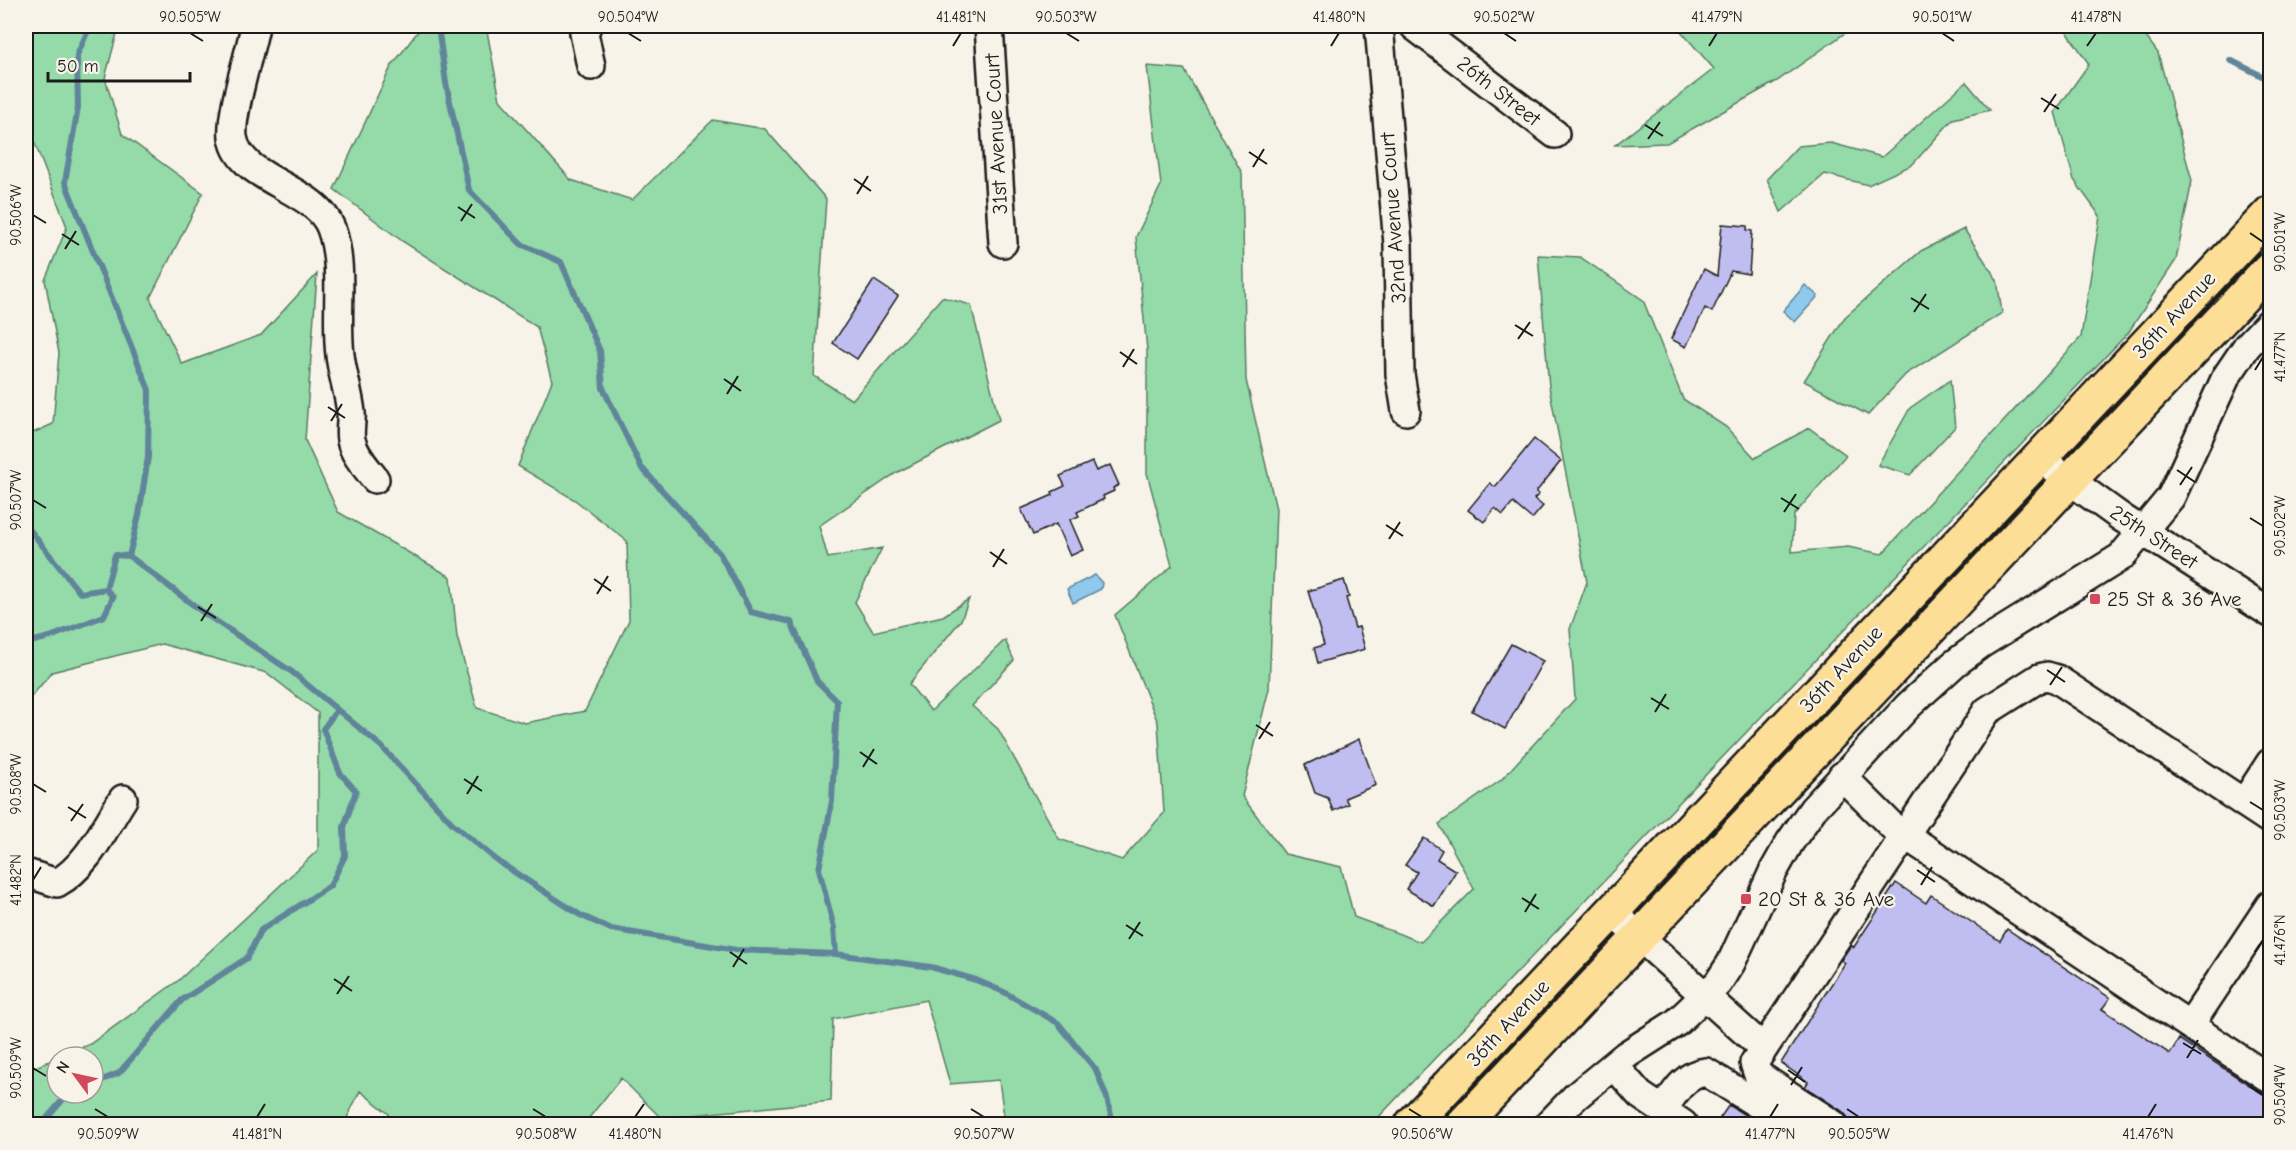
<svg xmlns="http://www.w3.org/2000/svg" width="2296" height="1150" viewBox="0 0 2296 1150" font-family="'Comic Neue',sans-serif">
	<rect width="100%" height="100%" fill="#f7f3e8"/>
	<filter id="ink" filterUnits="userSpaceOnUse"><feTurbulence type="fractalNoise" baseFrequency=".0167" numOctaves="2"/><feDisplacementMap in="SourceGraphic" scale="12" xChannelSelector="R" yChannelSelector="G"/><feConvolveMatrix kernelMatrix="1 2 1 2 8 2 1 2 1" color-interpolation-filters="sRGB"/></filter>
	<g filter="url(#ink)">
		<!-- green -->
		<path fill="#94dba9" stroke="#587c62" stroke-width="1.5" d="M 26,26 L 119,26 L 105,78 L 122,134 L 203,193 L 150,298 L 182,364 L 261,335 L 317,274 L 305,440 L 338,512 L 451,577 L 457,637 L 477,708 L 525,723 L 585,711 L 629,620 L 627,541 L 575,500 L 518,466 L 552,381 L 537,327 L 402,241 L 334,189 L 391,67 L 422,26 L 486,26 L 500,100 L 571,180 L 632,200 L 713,120 L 765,129 L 826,199 L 814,376 L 852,400 L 942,297 L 971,305 L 999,420 L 896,473 L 819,526 L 828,558 L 882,548 L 855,602 L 873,632 L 943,616 L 969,599 L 961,620 L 909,684 L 931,711 L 1005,640 L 1014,660 L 972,706 L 998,729 L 1059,839 L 1122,860 L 1164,813 L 1158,723 L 1115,615 L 1172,566 L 1147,473 L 1147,350 L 1136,237 L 1161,185 L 1147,66 L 1184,69 L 1242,173 L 1246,380 L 1276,509 L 1269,689 L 1242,796 L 1285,854 L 1341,867 L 1354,917 L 1421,942 L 1474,889 L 1439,824 L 1501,780 L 1575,699 L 1570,629 L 1587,582 L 1549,387 L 1538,255 L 1580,257 L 1643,300 L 1683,399 L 1726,427 L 1755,458 L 1809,428 L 1846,455 L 1794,515 L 1792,552 L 1848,547 L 1882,554 L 2081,337 L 2100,216 L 2074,180 L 2055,112 L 2089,64 L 2063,26 L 2138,26 L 2158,53 L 2192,181 L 2176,260 L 2128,333 L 1372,1124 L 1005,1124 L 999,1080 L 950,1084 L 926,1000 L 833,1019 L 831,1101 L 661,1118 L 621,1078 L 584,1124 L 387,1124 L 389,1114 L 360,1091 L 344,1124 L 26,1124 L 26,1071 L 57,1058 L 57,1093 L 93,1093 L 93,1057 L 59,1057 L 90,1044 L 179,980 L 318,850 L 318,713 L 267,673 L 162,644 L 52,672 L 26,703 L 26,436 L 53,424 L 59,353 L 45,280 L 67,227 L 32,136 L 26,139 Z
			M 1672,26 L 1855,26 L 1777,81 L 1667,143 L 1615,145 L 1714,69 L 1680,30 Z
			M 1966,82 L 1990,110 L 1953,119 L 1912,165 L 1868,185 L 1825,174 L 1781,212 L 1767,179 L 1798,146 L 1831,143 L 1882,157 Z
			M 1964,229 L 1997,280 L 2002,313 L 1906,374 L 1868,415 L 1804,381 L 1845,317 L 1921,251 Z
			M 1950,380 L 1955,427 L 1910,475 L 1878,465 L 1910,408 Z"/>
		<!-- water -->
		<path fill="#8ec9ee" stroke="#60849a" stroke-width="1.5" d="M 1805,285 L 1818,296 L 1795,322 L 1783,311 Z
			M 1095,575 L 1102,583 L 1101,589 L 1073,603 L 1067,589 Z"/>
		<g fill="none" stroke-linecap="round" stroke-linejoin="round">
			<!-- stream -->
			<path stroke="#60849a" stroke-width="6" d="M 90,26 L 77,55 L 78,107 L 65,182 L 149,390 L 148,457 L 139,515 L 129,556
				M 438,26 L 446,83 L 469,190 L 521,244 L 561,262 L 600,351 L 603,388 L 641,467 L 720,554 L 751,612 L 791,622 L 817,681 L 837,701 L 832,801 L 819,869 L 834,928 L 836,954
				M 2230,60 L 2270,80
				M 26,525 L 80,593 L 106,589 L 115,555 L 129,556 L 204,613 L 292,672 L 381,746 L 453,824 L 499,862 L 580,915 L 611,929 L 736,950 L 836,954 L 931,967 L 976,980 L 1004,992 L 1058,1023 L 1096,1070 L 1107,1098 L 1113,1124
				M 26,643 L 50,637 L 104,616 L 113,597 L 106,589
				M 93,1084 L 119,1073 L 182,1000 L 247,958 L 261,930 L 330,886 L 345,856 L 344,827 L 356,791 L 340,773 L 323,729 L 337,710
				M 42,1124 L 66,1096 L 73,1093"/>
		</g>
		<!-- building -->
		<path fill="#c0bef0" stroke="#1c1c1c" stroke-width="1.5" d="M 1722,224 L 1747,226 L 1747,230 L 1752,231 L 1749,274 L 1731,271 L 1712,312 L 1705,308 L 1686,347 L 1671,339 L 1704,269 L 1717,276 Z
			M 874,280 L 898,296 L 857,359 L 833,343 Z
			M 1534,439 L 1561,461 L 1536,492 L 1539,494 L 1534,499 L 1543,506 L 1532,519 L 1513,503 L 1503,515 L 1495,508 L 1484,522 L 1468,510 L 1490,483 L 1495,487 Z
			M 1092,462 L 1096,471 L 1110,465 L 1119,485 L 1113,488 L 1114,491 L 1103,496 L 1104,499 L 1077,512 L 1079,516 L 1070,520 L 1083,550 L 1070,556 L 1056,524 L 1033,535 L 1021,509 L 1053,495 L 1052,492 L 1065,486 L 1060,476 Z
			M 1344,580 L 1349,597 L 1346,598 L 1355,628 L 1359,627 L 1365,649 L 1318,663 L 1314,648 L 1324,645 L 1308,591 Z
			M 1511,644 L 1543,661 L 1505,729 L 1472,711 Z
			M 1359,739 L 1376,785 L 1345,798 L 1348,804 L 1333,811 L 1328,798 L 1315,793 L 1305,765 Z
			M 1424,838 L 1442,850 L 1437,859 L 1456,871 L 1434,906 L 1406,889 L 1417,872 L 1405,865 Z
			M 1896,883 L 1926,903 L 1931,895 L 2000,941 L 2007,929 L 2110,998 L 2102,1009 L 2170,1054 L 2179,1039 L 2271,1099 L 2271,1125 L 1855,1125 L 1842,1111 L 1805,1087 L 1808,1082 L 1781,1063 L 1845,963 L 1841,960 L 1851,945 L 1854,947 Z
			M 1729,1105 L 1761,1125 L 1715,1125 Z"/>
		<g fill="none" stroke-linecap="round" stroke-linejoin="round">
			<defs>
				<path id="minor" d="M 255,26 C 250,53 230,113 233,137 C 239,181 316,187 331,228 C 345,267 335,314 340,355 C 342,374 349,393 351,413 C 352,422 349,432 351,440 C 354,455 366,467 375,479
					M 587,26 L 584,33 L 591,66
					M 989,26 L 1003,243
					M 1379,26 L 1398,244 L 1400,374 L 1406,411
					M 1414,26 L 1555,134
					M 2039,458 L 2122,518 L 2270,613
					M 1842,776 L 1893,827 L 2270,1079
					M 2244,803 L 2270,763
					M 26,873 L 57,883 C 88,866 104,828 123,799
					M 1613,913 L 1763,1048
					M 2190,1025 L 2270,905
					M 1614,1065 L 1640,1095 L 1683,1124
					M 1663,1110 C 1674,1094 1684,1074 1706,1072 L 1790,1124
					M 1549,1124 L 1575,1097 L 1626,1055 L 1676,1023 L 1718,983 L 1731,963 L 1773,872 L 1790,842 L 1813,809 L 1908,706 L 1954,664 L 1981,644 L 2121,557 L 2171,497 L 2226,377 L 2247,346 L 2270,322
					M 1833,1124 L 1758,1075 L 1754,1063 L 1987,711 L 2039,678 L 2047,676 L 2057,679 L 2270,820"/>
				<path id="major" d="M 1412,1124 L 2270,213
					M 1463,1124 L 2270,268"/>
			</defs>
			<!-- minor casing -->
			<use href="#minor" stroke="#1c1c1c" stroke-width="32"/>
			<!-- major casing -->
			<use href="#major" stroke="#1c1c1c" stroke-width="38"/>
			<!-- minor -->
			<use href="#minor" stroke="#f7f3e8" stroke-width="27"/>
			<!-- major -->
			<use href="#major" stroke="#fdde96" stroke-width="33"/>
		</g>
	</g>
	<!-- ticks -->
	<path fill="none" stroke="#1c1c1c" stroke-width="2" d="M 190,33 L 203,41M 628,33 L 641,41M 1066,33 L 1079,41M 1504,33 L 1516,41M 1942,33 L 1954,41M 953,46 L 961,33M 1331,46 L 1339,33M 1709,46 L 1717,33M 2087,46 L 2096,33M 2041,98 L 2059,109M 2044,112 L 2056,94M 1645,125 L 1663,136M 1648,139 L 1660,122M 1249,152 L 1267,164M 1253,167 L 1264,149M 854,179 L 871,191M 857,194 L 868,176M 458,207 L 475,218M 33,215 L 46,223M 461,221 L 472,204M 2250,233 L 2263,242M 62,234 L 79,245M 65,249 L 76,231M 1911,298 L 1929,309M 1914,312 L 1926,294M 1515,325 L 1533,336M 1518,339 L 1530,322M 1120,352 L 1137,364M 1123,367 L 1134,349M 2255,370 L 2263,357M 724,379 L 741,391M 727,394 L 738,376M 328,407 L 345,418M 331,421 L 342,404M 2177,470 L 2195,482M 2180,485 L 2192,467M 1781,498 L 1799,509M 33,500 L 46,508M 1784,512 L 1796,494M 2250,518 L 2263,526M 1386,525 L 1403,536M 1389,539 L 1400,522M 990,552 L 1007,564M 993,567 L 1004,549M 594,579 L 611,591M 597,594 L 608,576M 198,607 L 216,618M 201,621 L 212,604M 2047,670 L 2065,682M 2050,685 L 2062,667M 1651,698 L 1669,709M 1655,712 L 1666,694M 1256,725 L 1273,736M 1259,739 L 1270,722M 860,752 L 877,764M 863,767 L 874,749M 464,779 L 482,791M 33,784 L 46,792M 467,794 L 478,776M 2250,802 L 2263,810M 68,807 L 86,818M 71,821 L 83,804M 1917,870 L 1935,882M 33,880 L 41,867M 1921,885 L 1932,867M 1522,898 L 1539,909M 1525,912 L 1536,894M 1126,925 L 1143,936M 1129,939 L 1140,922M 730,952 L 747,964M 2255,952 L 2263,940M 733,967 L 744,949M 334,979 L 352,991M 337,994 L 349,976M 2183,1043 L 2201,1054M 2187,1058 L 2198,1040M 33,1068 L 46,1076M 1788,1070 L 1805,1082M 1791,1085 L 1802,1067M 2250,1087 L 2263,1095M 95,1109 L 108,1117M 533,1109 L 546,1117M 971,1109 L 984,1117M 1409,1109 L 1422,1117M 1847,1109 L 1859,1117M 257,1117 L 265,1104M 635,1117 L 644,1104M 1770,1117 L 1778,1104M 2148,1117 L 2156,1104"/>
	<!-- markers -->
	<g fill="#d1495b" stroke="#f7f3e8" stroke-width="2">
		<rect x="2089" y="593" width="12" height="12" rx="3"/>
		<rect x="1740" y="893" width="12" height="12" rx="3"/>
	</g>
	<g text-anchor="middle" stroke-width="4.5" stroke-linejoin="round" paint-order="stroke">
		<!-- street labels -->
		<g font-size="21" fill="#1c1c1c" stroke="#f7f3e8">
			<text transform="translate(1499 91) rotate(38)" y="7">26th Street</text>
			<text transform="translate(996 134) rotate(-93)" y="7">31st Avenue Court</text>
			<text transform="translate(1393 218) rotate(-94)" y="7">32nd Avenue Court</text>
			<text transform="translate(2174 315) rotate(-47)" y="7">36th Avenue</text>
			<text transform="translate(2154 537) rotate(33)" y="7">25th Street</text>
			<text transform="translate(1841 669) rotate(-47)" y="7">36th Avenue</text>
			<text transform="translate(1508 1023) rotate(-47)" y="7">36th Avenue</text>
		</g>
		<!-- poi labels -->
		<g font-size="21" fill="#1c1c1c" stroke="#f7f3e8" text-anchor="start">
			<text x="2107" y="606">25 St &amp; 36 Ave</text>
			<text x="1758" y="906">20 St &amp; 36 Ave</text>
		</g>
	</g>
	<!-- margin -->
	<rect width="2296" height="1150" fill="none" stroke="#f7f3e8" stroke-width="66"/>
	<!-- north arrow -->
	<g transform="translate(75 1075) rotate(303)"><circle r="28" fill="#f7f3e8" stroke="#9f9d96" stroke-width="1.5"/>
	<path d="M0-4.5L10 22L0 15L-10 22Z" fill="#d1495b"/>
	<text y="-9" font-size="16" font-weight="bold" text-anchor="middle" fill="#1c1c1c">N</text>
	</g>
	<!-- scale -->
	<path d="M48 72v9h142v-9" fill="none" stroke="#1c1c1c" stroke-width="3"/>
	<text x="57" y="72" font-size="18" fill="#1c1c1c" stroke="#f7f3e8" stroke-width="4.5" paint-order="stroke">50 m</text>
	<rect x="33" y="33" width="2230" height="1084" fill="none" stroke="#1c1c1c" stroke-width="2"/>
	<g font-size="15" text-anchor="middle" fill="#1c1c1c">
		<text x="190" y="22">90.505°W</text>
		<text x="628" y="22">90.504°W</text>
		<text x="961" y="22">41.481°N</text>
		<text x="1066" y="22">90.503°W</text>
		<text x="1339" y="22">41.480°N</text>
		<text x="1504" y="22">90.502°W</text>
		<text x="1717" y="22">41.479°N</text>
		<text x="1942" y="22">90.501°W</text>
		<text x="2096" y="22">41.478°N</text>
		<text transform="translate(16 215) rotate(-90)" y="5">90.506°W</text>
		<text transform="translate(2280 242) rotate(-90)" y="5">90.501°W</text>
		<text transform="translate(2280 357) rotate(-90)" y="5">41.477°N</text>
		<text transform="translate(16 500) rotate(-90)" y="5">90.507°W</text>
		<text transform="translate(2280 526) rotate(-90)" y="5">90.502°W</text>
		<text transform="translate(16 784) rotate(-90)" y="5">90.508°W</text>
		<text transform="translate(2280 810) rotate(-90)" y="5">90.503°W</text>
		<text transform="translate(16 880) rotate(-90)" y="5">41.482°N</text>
		<text transform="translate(2280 940) rotate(-90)" y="5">41.476°N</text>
		<text transform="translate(16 1068) rotate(-90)" y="5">90.509°W</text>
		<text transform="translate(2280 1095) rotate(-90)" y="5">90.504°W</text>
		<text x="108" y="1139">90.509°W</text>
		<text x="257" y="1139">41.481°N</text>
		<text x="546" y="1139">90.508°W</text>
		<text x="635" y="1139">41.480°N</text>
		<text x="984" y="1139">90.507°W</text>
		<text x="1422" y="1139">90.506°W</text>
		<text x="1770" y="1139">41.477°N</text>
		<text x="1859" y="1139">90.505°W</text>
		<text x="2148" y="1139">41.476°N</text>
	</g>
</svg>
